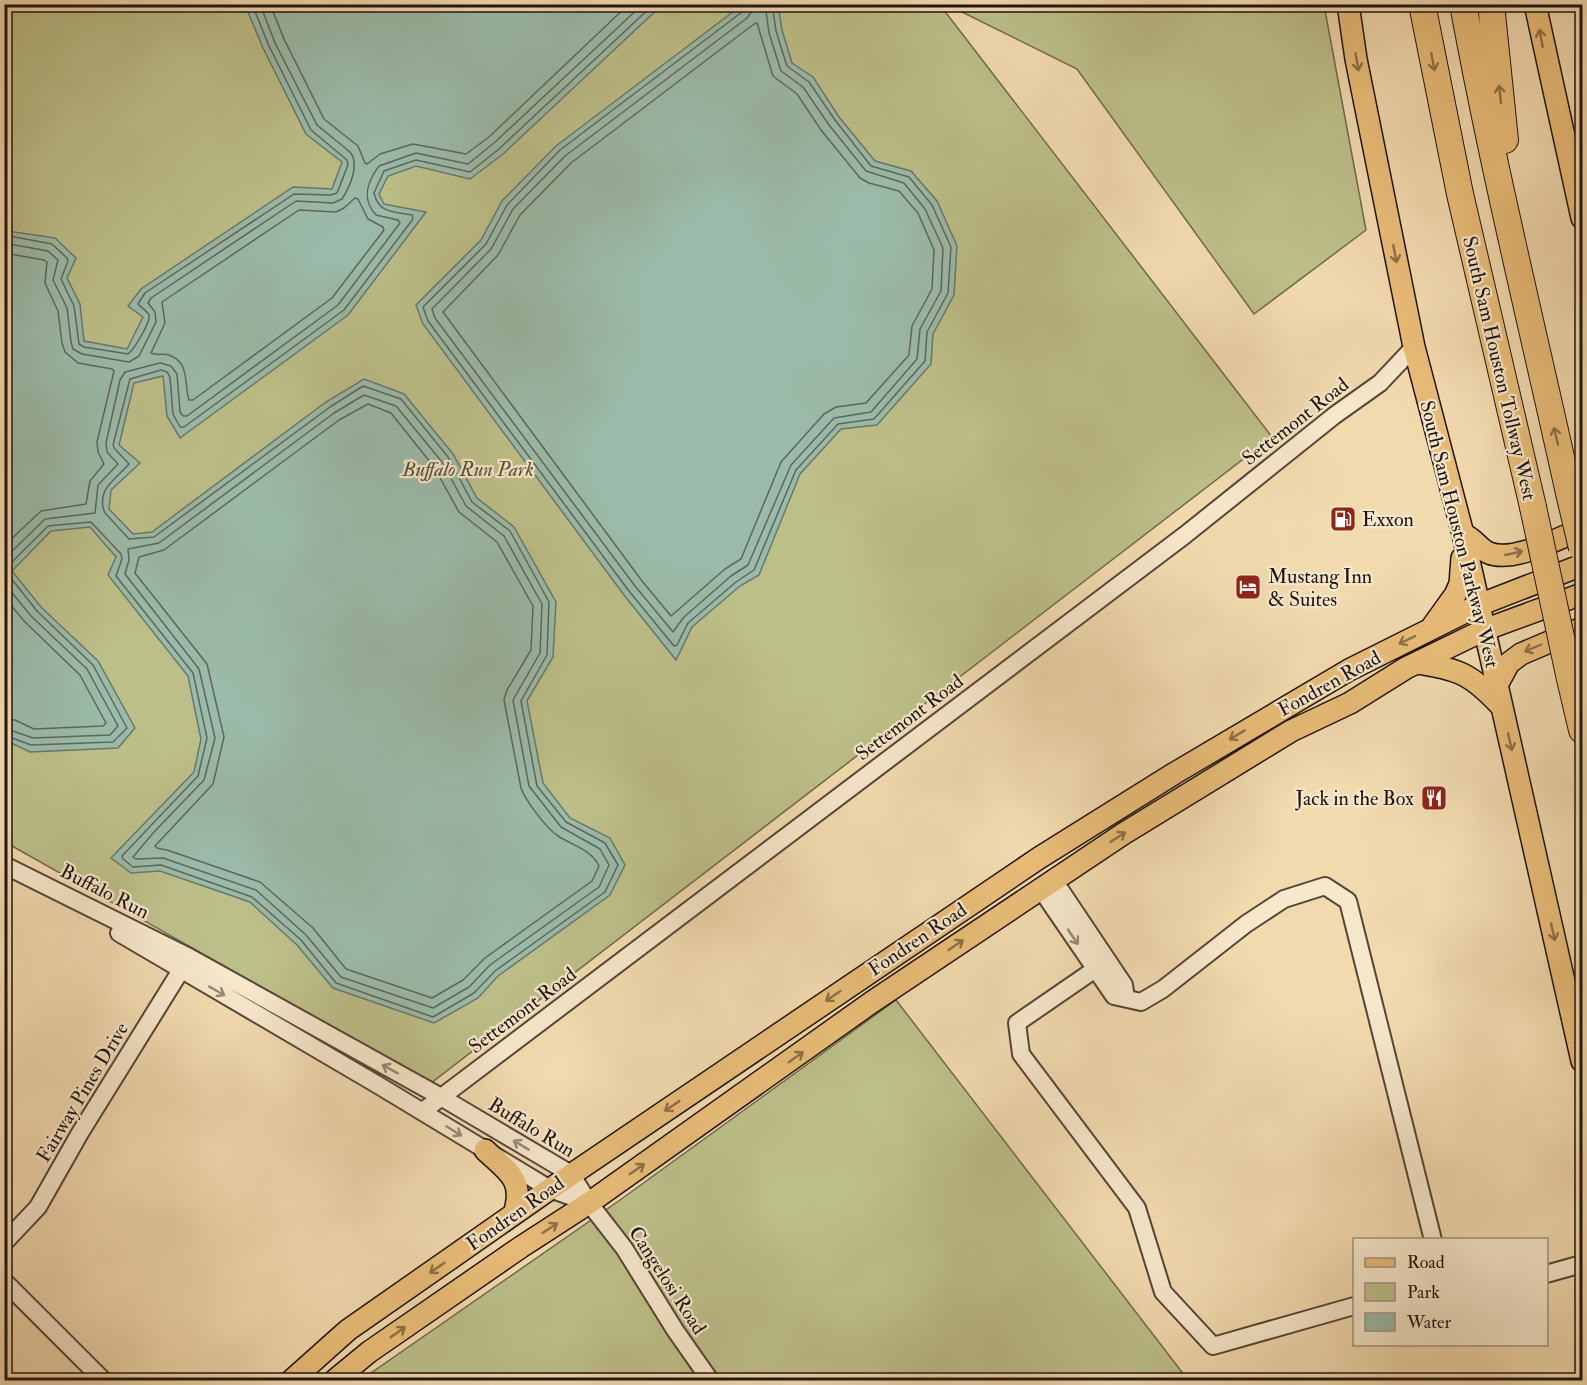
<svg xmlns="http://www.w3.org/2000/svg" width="1587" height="1385" viewBox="0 0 1587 1385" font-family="'IM FELL Double Pica',serif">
	<rect width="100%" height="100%" fill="#f2daaf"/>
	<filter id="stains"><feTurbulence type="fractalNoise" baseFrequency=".00333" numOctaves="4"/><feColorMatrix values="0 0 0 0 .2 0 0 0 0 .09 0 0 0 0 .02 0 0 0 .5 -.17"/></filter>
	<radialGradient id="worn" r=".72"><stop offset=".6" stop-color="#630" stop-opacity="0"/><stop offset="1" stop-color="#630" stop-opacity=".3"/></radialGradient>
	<!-- green -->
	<path fill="#bdbf89" stroke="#6e694c" stroke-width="1.5" d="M 5,5 L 940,5 L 1272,437 L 431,1083 L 5,842 Z
		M 948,5 L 1324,5 L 1366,230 L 1254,314 L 1077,69 Z
		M 896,1000 L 1188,1380 L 361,1380 L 620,1200 Z"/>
	<!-- water -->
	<path fill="#9bbbaa" stroke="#69786c" stroke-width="1.5" d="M 245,5 L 662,5 L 503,154 L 470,179 L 416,166 L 388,176 L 379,194 L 384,204 L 426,212 L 348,315 L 180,438 L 167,416 L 163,376 L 134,383 L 119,445 L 140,463 L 111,490 L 109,509 L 133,534 L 152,532 L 326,402 L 364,379 L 404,394 L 453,454 L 477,498 L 514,527 L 556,602 L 553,657 L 527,701 L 543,783 L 570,818 L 610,838 L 625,865 L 610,895 L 498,976 L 478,998 L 434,1023 L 333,988 L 297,945 L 250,902 L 160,871 L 131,873 L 111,858 L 194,772 L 201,739 L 188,676 L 108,575 L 116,557 L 90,527 L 51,531 L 12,571 L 41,607 L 98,661 L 135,728 L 118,748 L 30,752 L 5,740 L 5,229 L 14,232 L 55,238 L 76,258 L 67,278 L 80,304 L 84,341 L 127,349 L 143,317 L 128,306 L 141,289 L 293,187 L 332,189 L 342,162 L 306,134 L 263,48 Z
		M 742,5 L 778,5 L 782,30 L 792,63 L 813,77 L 839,117 L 875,161 L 911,171 L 937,201 L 957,246 L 954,295 L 933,334 L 931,364 L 877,425 L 841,429 L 800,474 L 759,575 L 740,586 L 692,627 L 676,660 L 624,595 L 423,324 L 416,305 L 481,240 L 502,201 L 556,146 Z"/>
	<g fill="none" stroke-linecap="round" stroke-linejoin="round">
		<!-- shore -->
		<path stroke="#5d675c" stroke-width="1.5" d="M 270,4 L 284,39 L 324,119 L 358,146 L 365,163 L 367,164 L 380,154 L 413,144 L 466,154 L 489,137 L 629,4
			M 745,4 L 742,12 L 560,150 L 507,205 L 486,244 L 423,307 L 428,321 L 629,591 L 674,646 L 677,645 L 688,623 L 736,582 L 754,570 L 796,470 L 838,424 L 874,419 L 925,361 L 927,332 L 948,293 L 951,247 L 932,205 L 909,177 L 871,166 L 835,120 L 809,82 L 787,66 L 776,31 L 772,4
			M 753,4 L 752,11 L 747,18 L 565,156 L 513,209 L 491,249 L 432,309 L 435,318 L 635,586 L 673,632 L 684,617 L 731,576 L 748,565 L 791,465 L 834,418 L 871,412 L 917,359 L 920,329 L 941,291 L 943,248 L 925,209 L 904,183 L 866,171 L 829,125 L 803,87 L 781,71 L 769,33 L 765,4
			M 757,23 L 773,76 L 797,94 L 821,130 L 860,178 L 869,183 L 899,191 L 918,213 L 934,250 L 932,289 L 912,326 L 909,355 L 866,403 L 836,407 L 824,414 L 781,462 L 741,559 L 725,569 L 671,616 L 642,581 L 443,312 L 498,255 L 520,215 L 571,163 L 754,24 Z
			M 355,198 L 358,199 L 368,219 L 383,227 L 384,230 L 332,298 L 193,400 L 189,400 C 184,384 190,362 169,355 C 163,353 157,356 151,353 L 165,323 L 162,302 L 299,210 L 336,212 L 344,208 Z
			M 4,235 L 52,244 L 67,258 L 68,261 L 61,279 L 74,306 L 79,344 L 84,347 L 128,354 C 133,351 151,322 149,315 C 147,311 141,307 138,304 L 145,293 L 294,194 L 331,195 L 337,193 L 348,165 L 347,160 L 311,130 L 269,46 L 252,4
			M 4,243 L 48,251 L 58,260 L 53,280 L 67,308 L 71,342 L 73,349 L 82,354 L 129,362 L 139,356 L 156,322 L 155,312 L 148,303 L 151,298 L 296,201 L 333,203 L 342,199 C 350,187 360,164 350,152 L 317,125 L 275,43 L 260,4
			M 4,253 L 44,260 L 47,262 L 45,283 L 58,311 L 62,343 L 65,352 L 78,363 L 112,369 L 114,371 L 97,442 L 98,452 L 104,464 L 90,481 L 86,504 L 41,511 L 4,546
			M 364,395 L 396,406 L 442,462 L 466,506 L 504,536 L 542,604 L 540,653 L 513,700 L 529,786 L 561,827 L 600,849 L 609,865 L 599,887 L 490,965 L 469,987 L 433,1008 L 341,977 L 306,935 L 256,890 L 163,858 L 136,859 L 133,857 L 154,832 L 204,780 L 215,738 L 199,669 L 125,574 L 129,560 L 128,549 L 159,543 L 334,413 Z
			M 368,404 L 391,413 L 434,467 L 459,512 L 497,542 L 533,606 L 531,650 L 507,690 L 504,700 L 521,788 C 525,800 547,829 558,836 C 573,846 591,849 599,866 L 592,881 L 485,958 L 463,980 L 432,998 L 346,969 L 313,928 L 260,882 L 167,850 L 157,848 L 155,846 L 213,784 L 224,737 L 207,664 L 135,573 L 139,557 L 164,550 L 339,420 Z
			M 4,559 L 45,519 L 95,513 L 98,485 L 118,464 L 107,452 L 106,443 L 120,380 L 125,372 L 160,363 L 171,366 L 177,374 L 180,412 L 183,416 L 187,416 L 338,305 L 400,223 L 398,220 L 376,215 C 361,199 367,182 379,166 L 416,153 L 468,164 L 494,143 L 643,4
			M 4,583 L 31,616 L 87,669 L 118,726 L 110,735 L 33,738 L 4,728
			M 4,597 L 25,622 L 80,675 L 106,723 L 103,726 L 34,729 L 15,720 L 4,719
			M 4,735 L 31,745 L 113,742 L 127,728 L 93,665 L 37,611 L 6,572 L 8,566 L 48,526 L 91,522 L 121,554 L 122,559 L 116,576 L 193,673 L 207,738 L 198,776 L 122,856 L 123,859 L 133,867 L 161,865 L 252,897 L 301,940 L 336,983 L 433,1017 L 474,993 L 495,971 L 605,892 L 618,865 L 605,843 L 566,822 L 537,786 L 521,701 L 547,655 L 549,602 L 510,531 L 472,502 L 448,457 L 401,399 L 363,386 L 330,407 L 154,537 L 129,539 L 105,513 C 95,490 116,479 129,464 L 115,449 L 113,445 L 130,379 L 161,370 L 167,372 L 170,377 L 173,414 L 180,427 L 184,427 L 344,310 L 413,219 L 412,215 C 393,211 379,214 374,193 L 384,171 L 416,160 L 470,172 L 499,149 L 654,4"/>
		<defs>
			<path id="minor" d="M 4,865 L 189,957 L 441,1097 L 571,1174 L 589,1203 L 624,1248 L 675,1330 L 710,1380
				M 1053,879 L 1124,985 L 1126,998
				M 1040,888 L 1114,996 L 1141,1002 L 1163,989 L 1246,924 L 1284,899 L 1325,886 L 1348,901 L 1433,1240
				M 119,933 L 378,1085 L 550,1189 L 589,1203
				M 1107,961 L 1017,1023 L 1021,1054 L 1137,1208 L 1163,1292 L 1213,1346 L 1354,1306
				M 423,1111 L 1185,535 L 1335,415 L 1380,383 L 1414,347
				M 4,1243 L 38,1207 L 80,1133 L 186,962
				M 1546,1274 L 1582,1264
				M 4,1281 L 103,1380"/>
			<path id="major" d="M 1348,4 L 1356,59 L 1414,347 L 1463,534 L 1582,1061
				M 1535,4 L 1582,218
				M 1463,534 C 1474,538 1479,549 1489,553 C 1513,563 1559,538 1582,529
				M 1432,627 L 1455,595 L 1460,584 L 1462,558
				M 1417,663 C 1459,669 1471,674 1501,706
				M 1497,685 L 1509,663 L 1521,654 L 1582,628
				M 485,1150 C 508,1172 525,1179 514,1214
				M 292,1380 L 348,1330 L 550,1189 L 1039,858 L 1175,773 L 1349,670 L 1479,605 L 1582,565
				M 335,1380 L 369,1352 L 521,1247 L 589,1203 L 872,1002 L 1123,834 L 1291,731 L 1350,703 L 1406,668 L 1484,630 L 1582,594"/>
			<path id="highway" d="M 1422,4 L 1460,194 L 1533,507
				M 1463,4 C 1493,168 1533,330 1569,493
				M 1491,4 L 1505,140
				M 1570,679 L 1582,730"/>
		</defs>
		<!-- minor casing -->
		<use href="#minor" stroke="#544537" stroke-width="20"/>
		<!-- major casing -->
		<use href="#major" stroke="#1f130f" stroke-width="24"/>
		<!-- highway casing -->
		<use href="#highway" stroke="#1f130f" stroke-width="28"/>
		<!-- minor -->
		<use href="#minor" stroke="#f7e7cb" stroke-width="16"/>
		<!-- major -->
		<use href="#major" stroke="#e9bd78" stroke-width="21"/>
		<!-- highway -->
		<use href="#highway" stroke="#e9bd78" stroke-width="26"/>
		<defs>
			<path id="highway-bridge" d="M 1569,493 L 1582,548
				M 1533,507 L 1570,679"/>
		</defs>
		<!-- highway-bridge casing -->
		<use href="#highway-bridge" stroke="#1f130f" stroke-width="28" stroke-linecap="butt"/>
		<!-- highway-bridge -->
		<use href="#highway-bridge" stroke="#e9bd78" stroke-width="26"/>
	</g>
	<!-- one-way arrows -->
	<defs><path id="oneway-shaft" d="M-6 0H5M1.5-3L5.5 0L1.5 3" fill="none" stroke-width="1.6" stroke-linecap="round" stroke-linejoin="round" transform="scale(1.5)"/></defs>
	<g stroke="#8e7049">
		<use href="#oneway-shaft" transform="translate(1541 38) rotate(-101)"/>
		<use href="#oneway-shaft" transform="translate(1357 62) rotate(80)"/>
		<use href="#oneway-shaft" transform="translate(1433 62) rotate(79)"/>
		<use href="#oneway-shaft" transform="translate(1500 94) rotate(-96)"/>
		<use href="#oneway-shaft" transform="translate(1395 254) rotate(79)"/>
		<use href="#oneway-shaft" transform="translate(1556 436) rotate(-103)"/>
		<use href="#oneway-shaft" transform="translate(1514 553) rotate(-13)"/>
		<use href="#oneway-shaft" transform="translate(1407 640) rotate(154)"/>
		<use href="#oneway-shaft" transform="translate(1533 648) rotate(157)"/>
		<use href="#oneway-shaft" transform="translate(1237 735) rotate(149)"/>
		<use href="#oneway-shaft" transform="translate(1510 742) rotate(77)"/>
		<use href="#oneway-shaft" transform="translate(1118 837) rotate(-33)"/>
		<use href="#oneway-shaft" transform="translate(1553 932) rotate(77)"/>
		<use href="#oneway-shaft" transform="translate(956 945) rotate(-34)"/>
		<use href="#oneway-shaft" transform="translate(833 996) rotate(146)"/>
		<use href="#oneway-shaft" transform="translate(796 1057) rotate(-35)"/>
		<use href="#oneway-shaft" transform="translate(672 1106) rotate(146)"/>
		<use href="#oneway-shaft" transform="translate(637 1169) rotate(-35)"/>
		<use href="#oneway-shaft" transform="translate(550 1228) rotate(-33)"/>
		<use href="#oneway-shaft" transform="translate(437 1268) rotate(145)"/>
		<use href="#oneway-shaft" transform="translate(398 1332) rotate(-35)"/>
	</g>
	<g stroke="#968876">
		<use href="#oneway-shaft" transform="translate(1073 937) rotate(56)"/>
		<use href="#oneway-shaft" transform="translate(217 991) rotate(30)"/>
		<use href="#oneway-shaft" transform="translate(390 1069) rotate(-151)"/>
		<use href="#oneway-shaft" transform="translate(454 1131) rotate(32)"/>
		<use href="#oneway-shaft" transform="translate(521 1145) rotate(-149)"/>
	</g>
	<!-- icons -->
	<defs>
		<symbol id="fuel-square" viewBox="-11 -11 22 22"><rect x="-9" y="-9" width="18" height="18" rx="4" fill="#8f2418" stroke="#f7e7cb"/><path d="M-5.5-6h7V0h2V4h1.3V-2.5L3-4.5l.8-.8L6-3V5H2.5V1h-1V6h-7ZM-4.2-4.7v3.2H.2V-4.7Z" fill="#fff"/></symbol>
		<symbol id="hotel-square" viewBox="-11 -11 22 22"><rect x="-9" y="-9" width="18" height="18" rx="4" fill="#8f2418" stroke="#f7e7cb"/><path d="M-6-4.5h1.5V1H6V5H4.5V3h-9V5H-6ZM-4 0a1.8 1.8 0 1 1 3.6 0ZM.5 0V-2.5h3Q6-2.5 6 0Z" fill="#fff"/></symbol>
		<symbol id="restaurant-square" viewBox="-11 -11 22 22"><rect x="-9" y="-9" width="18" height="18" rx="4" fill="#8f2418" stroke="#f7e7cb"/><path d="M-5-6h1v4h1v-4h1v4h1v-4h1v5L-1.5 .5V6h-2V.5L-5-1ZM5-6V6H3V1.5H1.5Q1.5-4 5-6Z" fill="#fff"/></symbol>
	</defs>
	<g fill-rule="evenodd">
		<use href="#fuel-square" x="1328" y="504" width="30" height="30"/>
		<use href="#hotel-square" x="1233" y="572" width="30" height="30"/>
		<use href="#restaurant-square" x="1419" y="783" width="30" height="30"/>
	</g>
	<g text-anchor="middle" stroke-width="4.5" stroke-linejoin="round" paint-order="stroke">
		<!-- street labels -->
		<g font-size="20" fill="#1f130f" stroke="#f7e7cb">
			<text transform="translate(1500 368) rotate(77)" y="7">South Sam Houston Tollway West</text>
			<text transform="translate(1295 421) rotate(-38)" y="7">Settemont Road</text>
			<text transform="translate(1460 534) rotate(76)" y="7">South Sam Houston Parkway West</text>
			<text transform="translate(1329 683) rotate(-29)" y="7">Fondren Road</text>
			<text transform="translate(909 717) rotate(-37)" y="7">Settemont Road</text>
			<text transform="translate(105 891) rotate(27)" y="7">Buffalo Run</text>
			<text transform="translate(917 939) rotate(-34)" y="7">Fondren Road</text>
			<text transform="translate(522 1010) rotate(-37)" y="7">Settemont Road</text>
			<text transform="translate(82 1092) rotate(-59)" y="7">Fairway Pines Drive</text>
			<text transform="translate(532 1127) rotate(31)" y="7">Buffalo Run</text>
			<text transform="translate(515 1213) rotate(-35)" y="7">Fondren Road</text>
			<text transform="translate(668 1280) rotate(57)" y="7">Cangelosi Road</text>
		</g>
		<!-- park labels -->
		<g font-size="20" font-style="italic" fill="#564f3a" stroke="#f7e7cb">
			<text x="468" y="476">Buffalo Run Park</text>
		</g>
		<!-- poi labels -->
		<g font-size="20" fill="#1f130f" stroke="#f7e7cb" text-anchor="start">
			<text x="1362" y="526">Exxon</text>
			<text x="1268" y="583">Mustang Inn<tspan x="1268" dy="23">&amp; Suites</tspan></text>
			<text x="1414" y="805" text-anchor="end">Jack in the Box</text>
		</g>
	</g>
	<!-- margin -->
	<rect width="1587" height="1385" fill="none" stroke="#f2daaf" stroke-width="24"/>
	<rect x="6" y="6" width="1575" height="1373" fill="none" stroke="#1f130f" stroke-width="3"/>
	<rect x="12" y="12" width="1563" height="1361" fill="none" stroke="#1f130f" stroke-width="1.5"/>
	<!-- legend -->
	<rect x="1353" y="1238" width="195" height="108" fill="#f7e7cb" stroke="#a19280" stroke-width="1.5"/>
	<rect x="1365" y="1258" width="30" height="9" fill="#e9bd78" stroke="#a19280" stroke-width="1.5"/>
	<text x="1407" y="1268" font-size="18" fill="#1f130f">Road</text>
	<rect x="1365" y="1283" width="30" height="18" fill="#bdbf89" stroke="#a19280" stroke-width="1.5"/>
	<text x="1407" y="1298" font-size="18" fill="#1f130f">Park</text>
	<rect x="1365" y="1313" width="30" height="18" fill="#9bbbaa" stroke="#a19280" stroke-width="1.5"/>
	<text x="1407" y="1328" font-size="18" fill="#1f130f">Water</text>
	<rect width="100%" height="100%" filter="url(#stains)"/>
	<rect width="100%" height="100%" fill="url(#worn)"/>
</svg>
